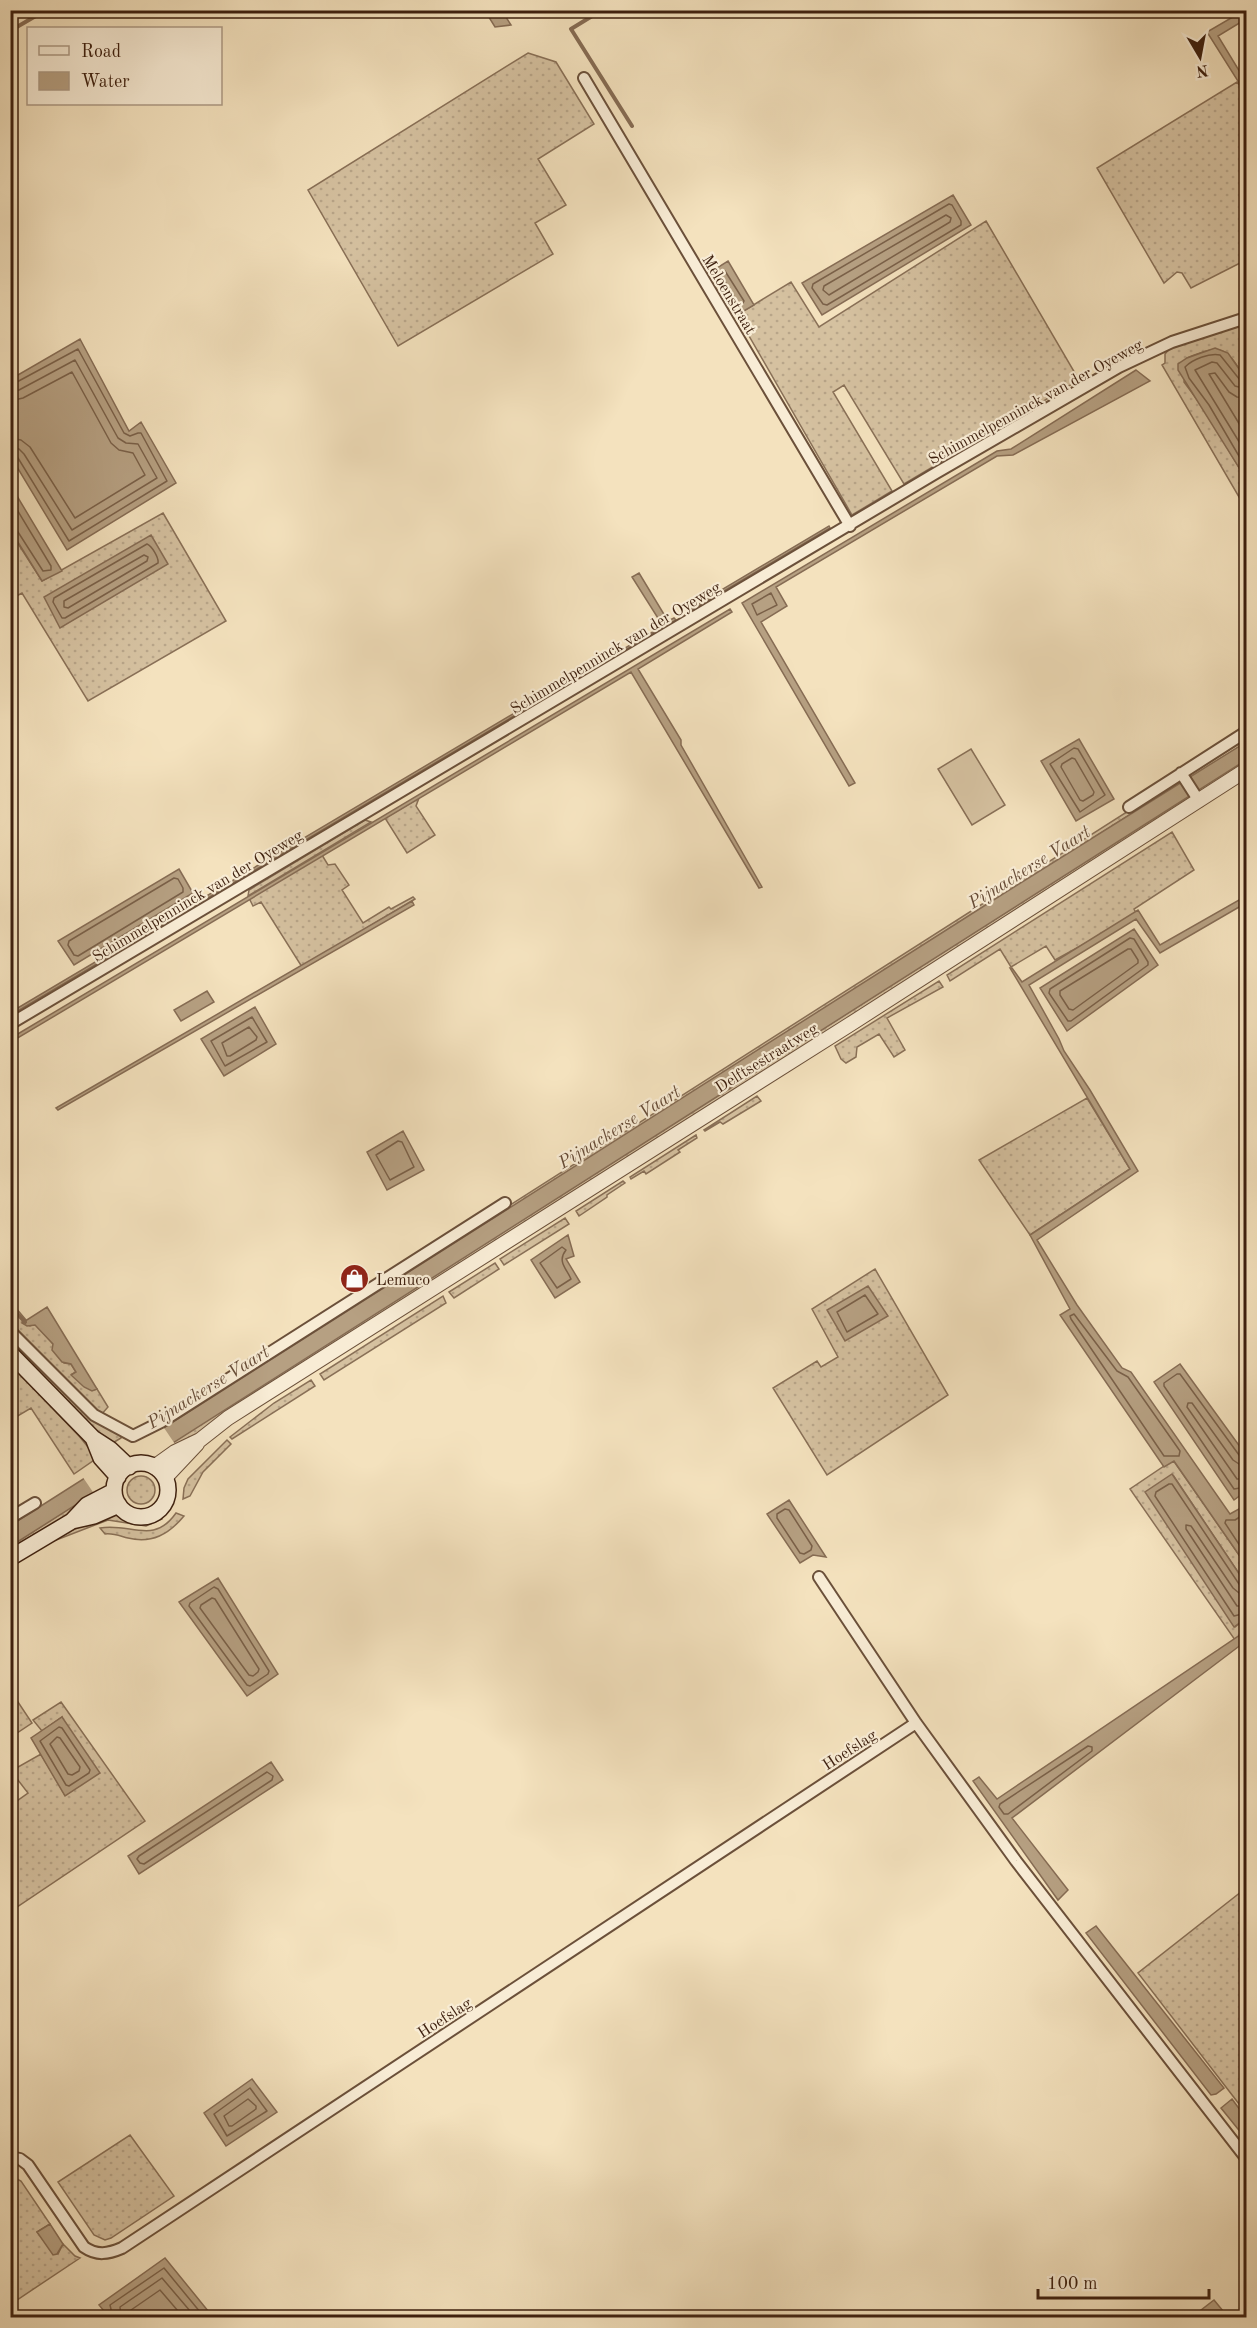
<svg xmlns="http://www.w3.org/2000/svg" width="1257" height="2328" viewBox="0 0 1257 2328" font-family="'Old Standard TT',serif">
	<defs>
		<pattern id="grass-dots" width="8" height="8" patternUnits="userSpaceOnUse" patternTransform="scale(1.5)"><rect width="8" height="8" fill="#d5c1a0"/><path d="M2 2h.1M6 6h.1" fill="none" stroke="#b8a589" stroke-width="1.8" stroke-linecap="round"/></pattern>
	</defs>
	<rect width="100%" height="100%" fill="#f4e2be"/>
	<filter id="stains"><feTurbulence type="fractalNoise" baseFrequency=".00333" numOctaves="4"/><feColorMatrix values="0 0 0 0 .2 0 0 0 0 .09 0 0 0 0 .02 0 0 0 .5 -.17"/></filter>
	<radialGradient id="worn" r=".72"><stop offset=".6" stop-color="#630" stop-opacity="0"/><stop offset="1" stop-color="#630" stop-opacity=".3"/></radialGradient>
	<!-- grass -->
	<path fill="url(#grass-dots)" stroke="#897057" stroke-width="1.5" d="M 528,53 L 556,62 L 594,124 L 538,159 L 566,205 L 535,223 L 553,254 L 398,346 L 308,190 Z
		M 1237,82 L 1246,94 L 1246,260 L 1191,288 L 1182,273 L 1177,272 L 1164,283 L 1097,168 Z
		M 986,221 L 1079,380 L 904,484 L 844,385 L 833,392 L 892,491 L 852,515 L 737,315 L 791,282 L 819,327 Z
		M 1246,323 L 1246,379 C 1225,347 1224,343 1187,358 L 1184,382 L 1204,409 L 1246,479 L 1246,509 L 1162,365 L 1165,363 L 1165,354 L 1170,348 Z
		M 163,513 L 226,621 L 88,701 L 22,593 L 11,599 L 10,531 L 42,581 Z
		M 1180,778 L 1183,781 L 164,1428 L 173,1442 L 190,1431 L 1191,795 L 1193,797 L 1189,801 L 175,1448 L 170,1443 L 146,1437 Z
		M 419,798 L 416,806 L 435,835 L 407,853 L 385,818 Z
		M 365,820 L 371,822 L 248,896 L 249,890 Z
		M 1172,832 L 1194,870 L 1134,909 L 1137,915 L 1055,960 L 1046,946 L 1011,967 L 1000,949 L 950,981 L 947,975 Z
		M 322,855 L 328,865 L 335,864 L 349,885 L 342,890 L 363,923 L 389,907 L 391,909 L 413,897 L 415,899 L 302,967 L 261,902 L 253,906 L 249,898 Z
		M 939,981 L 943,987 L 887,1018 L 905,1050 L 894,1057 L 879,1034 L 857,1047 L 856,1057 L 846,1063 L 841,1059 L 835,1046 Z
		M 757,1096 L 761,1101 L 723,1124 L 720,1122 L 705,1131 L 704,1130 Z
		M 1087,1098 L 1130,1169 L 1030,1235 L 979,1160 Z
		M 696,1135 L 697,1138 L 678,1150 L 680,1152 L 646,1174 L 644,1171 L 631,1179 L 630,1177 Z
		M 623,1181 L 625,1183 L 607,1195 L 607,1197 L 579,1216 L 576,1211 Z
		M 565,1218 L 569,1224 L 504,1265 L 500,1259 Z
		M 495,1263 L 499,1269 L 454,1298 L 449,1292 Z
		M 875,1269 L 948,1395 L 827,1475 L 773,1388 L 817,1361 L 821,1367 L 838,1357 L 812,1309 Z
		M 443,1296 L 446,1303 L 324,1380 L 320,1374 Z
		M 10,1301 L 26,1320 L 22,1322 L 30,1326 L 35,1324 L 53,1344 L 64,1363 L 71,1364 L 76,1372 L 72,1374 L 94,1390 L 97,1389 L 108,1407 L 101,1415 L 11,1323 Z
		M 10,1335 L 96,1422 L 121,1435 L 121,1438 L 111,1444 L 79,1417 L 11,1346 Z
		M 11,1365 L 79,1436 L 97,1458 L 74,1474 L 31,1408 L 11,1420 L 11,1396 L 17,1395 L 17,1392 L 11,1384 Z
		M 311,1380 L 315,1386 L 232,1439 L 230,1437 L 274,1403 Z
		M 227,1440 L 231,1444 L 203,1472 L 190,1496 L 183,1499 L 184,1488 L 188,1479 Z
		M 1173,1460 L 1246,1565 L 1246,1584 L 1173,1475 L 1235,1627 L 1246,1618 L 1246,1631 L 1235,1640 L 1130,1489 Z
		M127 1490a14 14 0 1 1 28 0a14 14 0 1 1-28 0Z
		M 93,1493 L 96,1497 L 11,1550 L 11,1546 Z
		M 113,1513 C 133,1515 138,1526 160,1516 L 162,1519 L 146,1526 L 108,1520 L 51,1542 L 63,1534 Z
		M 176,1513 L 184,1516 C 169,1534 152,1544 128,1538 C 120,1536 114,1533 105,1534 L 100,1528 C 130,1522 153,1546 176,1513 Z
		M 10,1690 L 32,1723 L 11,1737 L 10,1737 Z
		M 61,1702 L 145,1821 L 11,1911 L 11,1865 L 16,1861 L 11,1851 L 10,1806 L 28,1793 L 11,1771 L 41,1754 L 65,1795 L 62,1717 L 42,1731 L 33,1720 Z
		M 1246,1888 L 1246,2113 L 1138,1973 Z
		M 130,2135 L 174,2196 L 111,2238 L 105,2240 L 94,2235 L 58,2182 Z
		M 11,2176 L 21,2181 L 50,2224 L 37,2232 L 58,2254 L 63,2244 L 75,2256 L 80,2258 L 11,2304 Z"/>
	<!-- park -->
	<path fill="#d5c1a0" stroke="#897057" stroke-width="1.5" d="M 971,749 L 1005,805 L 972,825 L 938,769 Z"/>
	<!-- water -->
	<path fill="#b6a082" stroke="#866c54" stroke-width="1.5" d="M 485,11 L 502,11 L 511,25 L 495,27 Z
		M 1243,11 L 1246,11 L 1246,19 L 1218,36 L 1246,82 L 1246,94 L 1207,32 Z
		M 953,195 L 971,225 L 822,315 L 802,283 Z
		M 728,261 L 754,305 L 737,315 L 712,271 Z
		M 80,339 L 129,431 L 141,422 L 176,483 L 67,550 L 11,457 L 11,379 Z
		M 1215,348 L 1228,353 L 1246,379 L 1246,479 L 1178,370 L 1178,364 L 1187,358 Z
		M 1136,370 L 1150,381 L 1013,455 L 997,456 L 776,587 L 787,606 L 761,622 L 855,783 L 849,786 L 742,603 L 997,451 L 1011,449 Z
		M 11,486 L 62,571 L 42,581 L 11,531 Z
		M 829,526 L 830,528 L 692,610 L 691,608 Z
		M 151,535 L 168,564 L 60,628 L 44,597 Z
		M 639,573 L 668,621 L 674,618 L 676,620 L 614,657 L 613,655 L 663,626 L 632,577 Z
		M 730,609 L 732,612 L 638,669 L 681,740 L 681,745 L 762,887 L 759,888 L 631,672 L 11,1042 L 11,1038 Z
		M 528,705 L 529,707 L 11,1015 L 11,1012 Z
		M 1079,739 L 1114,799 L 1076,821 L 1041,761 Z
		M 1246,742 L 1246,760 L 11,1546 L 11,1525 L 1006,892 Z
		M 179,869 L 193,893 L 74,965 L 58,941 Z
		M 1246,896 L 1246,903 L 1160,953 L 1136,919 L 1029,985 L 1059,1039 L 1064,1051 L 1090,1090 L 1138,1171 L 1037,1240 L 1077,1305 L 1122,1368 L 1131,1372 L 1230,1514 L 1246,1505 L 1246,1565 L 1174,1461 L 1164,1467 L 1060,1315 L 1070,1309 L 1030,1235 L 1130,1169 L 1010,968 L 1012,968 L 1022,982 L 1138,910 L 1160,945 Z
		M 412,901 L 414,905 L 58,1110 L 56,1108 Z
		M 1134,929 L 1158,965 L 1067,1031 L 1040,988 Z
		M 207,991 L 214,1002 L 181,1021 L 174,1010 Z
		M 255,1007 L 276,1044 L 224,1076 L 201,1039 Z
		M 403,1131 L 424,1170 L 387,1190 L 367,1152 Z
		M 568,1235 L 574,1256 L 566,1259 L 580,1282 L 555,1298 L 531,1260 Z
		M 868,1286 L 888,1316 L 845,1341 L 827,1310 Z
		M 47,1307 L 97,1389 L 92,1391 L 84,1387 L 71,1375 L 76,1372 L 71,1364 L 62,1362 L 52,1350 L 53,1344 L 35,1325 L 27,1326 L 22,1323 Z
		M 1180,1364 L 1246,1455 L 1246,1491 L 1234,1500 L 1154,1382 Z
		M 1172,1474 L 1246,1584 L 1246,1618 L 1234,1627 L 1145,1492 Z
		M 789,1500 L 826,1557 L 813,1555 L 800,1563 L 767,1514 Z
		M 218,1578 L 278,1674 L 247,1696 L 179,1602 Z
		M 1246,1631 L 1246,1641 L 1012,1818 L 1068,1890 L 1058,1900 L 973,1781 L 979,1777 L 997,1799 Z
		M 62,1717 L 100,1773 L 65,1796 L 31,1738 Z
		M 271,1762 L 283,1780 L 139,1874 L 128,1856 Z
		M 1096,1926 L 1224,2088 L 1216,2094 L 1211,2095 L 1086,1933 Z
		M 252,2079 L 277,2112 L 226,2146 L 204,2113 Z
		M 1232,2099 L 1246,2118 L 1246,2139 L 1221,2108 Z
		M 50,2224 L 63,2244 L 57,2254 L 53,2255 L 37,2232 Z
		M 165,2258 L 213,2317 L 109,2317 L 99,2305 Z
		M 1214,2300 L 1228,2317 L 1192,2317 Z"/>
	<!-- pier -->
	<path fill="#f4e2be" d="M 162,1425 L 175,1444 L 95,1495 L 82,1476 Z"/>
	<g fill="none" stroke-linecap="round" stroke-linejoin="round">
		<!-- shore -->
		<path stroke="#7a6048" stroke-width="1.5" d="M 949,204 L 952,205 L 961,221 L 961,225 L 827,305 L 823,304 L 812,288 L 813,284 Z
			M 946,215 L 951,218 L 950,222 L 829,295 L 823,290 L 824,286 Z
			M 725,271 L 744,301 L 742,305 L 738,304 L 721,275 Z
			M 1246,382 L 1240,380 L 1220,355 C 1209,353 1193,359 1185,367 L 1189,378 L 1209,405 L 1246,468
			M 10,384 L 15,383 L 78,349 L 124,433 L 130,436 L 138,433 L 141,433 L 167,481 L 69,541 L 18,458 L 10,455
			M 1246,389 L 1235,386 L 1217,363 L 1212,362 L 1195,370 L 1246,453
			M 10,392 L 19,390 L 75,360 L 118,438 L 126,443 L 138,444 L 157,478 L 72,530 L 24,454 L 19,449 L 10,447
			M 1246,398 L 1237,397 L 1229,392 L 1215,373 L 1209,374 L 1246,435
			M 10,401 L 23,398 L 72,372 L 111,443 L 119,450 L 133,453 L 145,475 L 75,518 L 30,447 L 21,440 L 10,438
			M 10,498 L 51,566 L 51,570 L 43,571 L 18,532 L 10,529
			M 147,544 C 152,546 159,558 158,563 L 65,618 L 62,618 L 53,602 L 54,598 Z
			M 144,555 L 148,557 L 147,561 L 68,608 L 64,607 L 64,601 Z
			M 771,593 L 777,605 L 757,615 L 752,604 Z
			M 1074,748 L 1078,749 L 1105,795 L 1080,812 L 1050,764 Z
			M 1072,758 L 1075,759 L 1094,792 L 1093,795 L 1083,801 L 1080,800 L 1061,767 L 1062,764 Z
			M 174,878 L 178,879 L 183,888 L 183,892 L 78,956 L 74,955 L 68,945 L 69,941 Z
			M 1130,938 L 1134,939 L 1148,962 L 1148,965 L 1071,1021 L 1068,1021 L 1049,993 L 1050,989 Z
			M 1128,949 L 1131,949 L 1138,960 L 1138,963 L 1073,1010 L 1069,1009 L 1060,995 L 1060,991 Z
			M 252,1017 L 267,1042 L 225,1066 L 211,1041 Z
			M 249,1027 L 257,1037 L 256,1040 L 230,1056 L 227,1056 L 222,1043 Z
			M 398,1141 L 402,1142 L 414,1167 L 390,1180 L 376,1155 Z
			M 562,1247 L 566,1250 C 557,1261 566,1268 571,1279 L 557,1288 L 540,1263 Z
			M 865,1295 L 878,1314 L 847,1332 L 837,1312 Z
			M 1074,1314 L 1117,1371 L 1128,1377 L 1180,1451 L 1179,1456 L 1164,1456 L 1071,1319 L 1070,1316 Z
			M 1246,1458 L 1239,1455 L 1180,1374 L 1177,1374 L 1164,1383 L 1164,1386 L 1234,1489 L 1246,1487
			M 1246,1465 L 1239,1464 L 1233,1460 L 1192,1403 L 1188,1403 L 1187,1407 L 1237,1479 L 1246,1479
			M 785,1509 L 789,1510 L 812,1546 L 811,1550 L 804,1554 L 800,1553 L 777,1518 L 777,1514 Z
			M 1246,1513 L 1235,1520 L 1226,1520 L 1225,1523 L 1246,1555
			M 1246,1586 L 1239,1584 L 1172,1484 L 1169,1484 L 1156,1492 L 1155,1496 L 1234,1616 L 1246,1613
			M 214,1587 L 218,1589 L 269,1671 L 268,1674 L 250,1686 L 247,1685 L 189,1606 L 190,1603 Z
			M 1246,1594 L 1239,1593 L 1233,1588 L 1191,1526 L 1186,1525 L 1186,1529 L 1237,1606 L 1246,1606
			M 212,1598 L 215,1599 L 259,1669 L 258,1672 L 253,1676 L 249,1675 L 200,1608 L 201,1605 Z
			M 59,1727 L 62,1728 L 90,1770 L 89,1773 L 69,1786 L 66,1785 L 40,1741 Z
			M 57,1737 L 60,1738 L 80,1767 L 79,1771 L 72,1775 L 68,1774 L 50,1744 Z
			M 1088,1746 L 1092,1747 L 1092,1751 L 1008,1814 L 1004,1814 L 999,1807 L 1000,1804 Z
			M 267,1772 L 273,1776 L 272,1780 L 144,1864 L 140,1863 L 137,1859 L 139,1856 Z
			M 250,2088 L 267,2111 L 227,2136 L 214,2114 Z
			M 248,2099 L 256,2106 L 256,2109 L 232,2126 L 229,2126 L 224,2116 Z
			M 113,2318 L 110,2305 L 164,2268 L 205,2318
			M 121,2318 L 120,2307 L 162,2278 L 196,2318
			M 130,2318 L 131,2310 L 160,2290 L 184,2318"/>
		<!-- stream -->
		<path stroke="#866c54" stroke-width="4" d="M 602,10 L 571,29 L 632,126
			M 10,31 L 46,10
			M 10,1306 L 25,1322"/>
		<defs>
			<path id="minor" d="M 584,78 L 850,526
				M 1181,773 L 1199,801
				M 1129,807 L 1246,732
				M 10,1024 L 936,473 L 1119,367 L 1172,342 L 1246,318
				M 10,1331 L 94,1415 L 133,1436 L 161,1422 L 505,1203
				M 10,1518 L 35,1503
				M 819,1577 L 916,1723 L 1016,1861 L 1246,2158
				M 10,2157 L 20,2159 L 28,2165 L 84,2247 C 97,2256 108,2254 122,2248 L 916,1723"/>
			<path id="tertiary" d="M 154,1467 L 175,1452 L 200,1440 L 228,1418 L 849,1025 L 1246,770
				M 165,1478 L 197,1444"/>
			<path id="secondary" d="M 10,1353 L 93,1438 L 110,1449 L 129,1467
				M 93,1438 L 101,1458 L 118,1477
				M114 1490a27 27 0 1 1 54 0a27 27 0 1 1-54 0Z
				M 72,1521 L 87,1505 L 114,1491
				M 10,1558 L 72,1521 L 94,1516 L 119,1505"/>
		</defs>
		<!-- minor casing -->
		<use href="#minor" stroke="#6b503a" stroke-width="14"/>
		<!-- tertiary casing -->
		<use href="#tertiary" stroke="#6b503a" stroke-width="16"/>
		<!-- secondary casing -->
		<use href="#secondary" stroke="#3d1f0e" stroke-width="18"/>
		<!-- minor -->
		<use href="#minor" stroke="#f8ecd5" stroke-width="10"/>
		<!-- tertiary -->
		<use href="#tertiary" stroke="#f8ecd5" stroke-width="14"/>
		<!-- secondary -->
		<use href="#secondary" stroke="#f8ecd5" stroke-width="15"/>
	</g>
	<!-- icons -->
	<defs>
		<symbol id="shop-disc" viewBox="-11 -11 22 22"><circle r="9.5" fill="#8f2418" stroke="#f8ecd5"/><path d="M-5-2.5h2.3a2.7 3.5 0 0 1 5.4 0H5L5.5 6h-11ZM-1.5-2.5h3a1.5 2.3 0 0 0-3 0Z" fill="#fff"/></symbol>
	</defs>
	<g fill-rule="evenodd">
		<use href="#shop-disc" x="338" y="1262" width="33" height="33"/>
	</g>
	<g text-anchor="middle" stroke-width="4.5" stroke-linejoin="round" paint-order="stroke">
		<!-- street labels -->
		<g font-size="16" fill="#3d1f0e" stroke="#f8ecd5">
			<text transform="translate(730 294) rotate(59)" y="6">Meloenstraat</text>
			<text transform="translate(1035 401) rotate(-29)" y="6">Schimmelpenninck van der Oyeweg</text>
			<text transform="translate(615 647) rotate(-31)" y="6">Schimmelpenninck van der Oyeweg</text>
			<text transform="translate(197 895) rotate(-31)" y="6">Schimmelpenninck van der Oyeweg</text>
			<text transform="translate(766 1057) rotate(-32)" y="6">Delftsestraatweg</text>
			<text transform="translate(849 1749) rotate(-33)" y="6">Hoefslag</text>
			<text transform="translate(444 2017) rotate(-33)" y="6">Hoefslag</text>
		</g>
		<!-- poi labels -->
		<g font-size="16" fill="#3d1f0e" stroke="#f8ecd5" text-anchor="start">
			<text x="376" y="1285">Lemuco</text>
		</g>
		<!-- water labels -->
		<g font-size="18" font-style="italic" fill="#674c37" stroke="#f8ecd5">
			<text transform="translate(1029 867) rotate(-32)" y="6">Pijnackerse Vaart</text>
			<text transform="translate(619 1127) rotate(-32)" y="6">Pijnackerse Vaart</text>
			<text transform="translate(208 1387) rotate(-32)" y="6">Pijnackerse Vaart</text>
		</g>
	</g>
	<!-- margin -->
	<rect width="1257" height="2328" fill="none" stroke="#f4e2be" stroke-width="36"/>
	<rect x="12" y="12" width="1233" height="2304" fill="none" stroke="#3d1f0e" stroke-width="3"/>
	<rect x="18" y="18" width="1221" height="2292" fill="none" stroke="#3d1f0e" stroke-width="1.5"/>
	<!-- legend -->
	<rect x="27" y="27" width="195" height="78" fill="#f8ecd5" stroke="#ad9a85" stroke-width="1.5"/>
	<rect x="39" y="46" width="30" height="9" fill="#f8ecd5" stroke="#ad9a85" stroke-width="1.5"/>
	<text x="81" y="57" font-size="18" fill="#3d1f0e">Road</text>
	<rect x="39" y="72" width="30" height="18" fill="#b6a082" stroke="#ad9a85" stroke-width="1.5"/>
	<text x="81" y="87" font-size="18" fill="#3d1f0e">Water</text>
	<!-- north arrow -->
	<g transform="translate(1200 57) rotate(170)" stroke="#f8ecd5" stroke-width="4.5" paint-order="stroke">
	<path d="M0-4.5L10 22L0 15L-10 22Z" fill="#3d1f0e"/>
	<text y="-9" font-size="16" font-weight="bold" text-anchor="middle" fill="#3d1f0e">N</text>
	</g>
	<!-- scale -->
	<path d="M1038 2289v9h171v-9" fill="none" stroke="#3d1f0e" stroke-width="3"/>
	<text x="1047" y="2289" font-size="18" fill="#3d1f0e" stroke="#f8ecd5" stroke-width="4.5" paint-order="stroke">100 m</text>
	<rect width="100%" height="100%" filter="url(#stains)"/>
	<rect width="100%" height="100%" fill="url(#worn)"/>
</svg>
